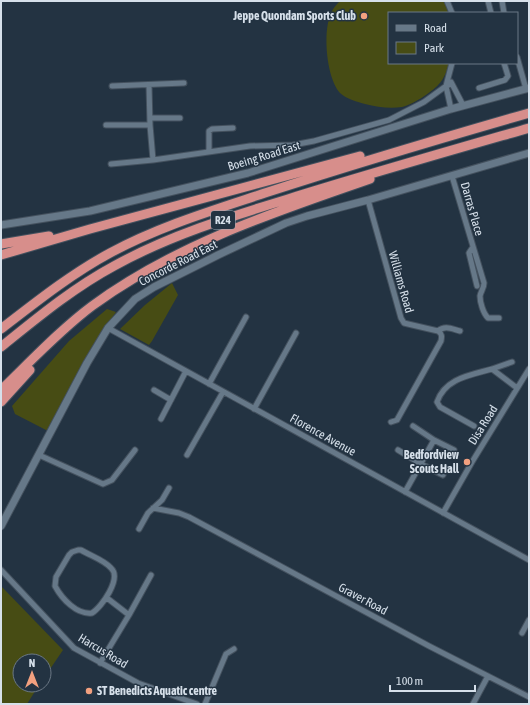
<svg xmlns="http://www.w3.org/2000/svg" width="530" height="705" viewBox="0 0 530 705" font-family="'Asap Condensed',sans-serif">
	<rect width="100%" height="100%" fill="#233342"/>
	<!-- green -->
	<path fill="#474c14" d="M 340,1 L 443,1 L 446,5 L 448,13 L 389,13 L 389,63 L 449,63 C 447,71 444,79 438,85 C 432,92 412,105 402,107 C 390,109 377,107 365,104 C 358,102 346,99 340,93 C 326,77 322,29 332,11 C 334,7 337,4 340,1 Z
		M 172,283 L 178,295 L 152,341 L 149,345 L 120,329 L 145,305 Z
		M 107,309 L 116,312 L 91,348 L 54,429 L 46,430 L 15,414 L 12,406 L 69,341 Z
		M 1,586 L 63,650 L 44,678 L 44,661 L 20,661 L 20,685 L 39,685 L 27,704 L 1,704 Z"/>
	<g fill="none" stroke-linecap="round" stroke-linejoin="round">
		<defs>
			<path id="street" d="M 447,1 L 452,13
				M 488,1 L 491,13
				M 502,1 L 504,13
				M 517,57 L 526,89
				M 451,82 L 463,105
				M 149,85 L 150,125 L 153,160
				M 112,86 L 184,83
				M 479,88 L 505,80 L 508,76 L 504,63
				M 451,109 L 446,86 L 452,63
				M 150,118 L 180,118
				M 106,125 L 150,125
				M 209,151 L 209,131 L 212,129 L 233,128
				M 111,164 L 153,160 L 250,146 L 293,145 L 314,141 L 389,120 L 424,102 L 446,86 L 452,84
				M 452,176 L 484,283 C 484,288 481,291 480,296 C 480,302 483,313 488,318 L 499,318
				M 368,200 L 401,318 L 404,323 L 408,324 L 438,331 C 442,334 442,336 441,341 L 397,420 L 391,422
				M 473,247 L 469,253 L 477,286
				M 108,328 L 529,560
				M 438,331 C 445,325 452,329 460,331
				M 512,362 L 492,369 L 517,388
				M 209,384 L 246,317
				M 154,390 L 171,400
				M 254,409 L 296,333
				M 161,419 L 186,371
				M 474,426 L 440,407 L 437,402 C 445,378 471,375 492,369
				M 434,440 L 454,450
				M 398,450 L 421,464 L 443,475
				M 39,455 L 103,484 L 112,480 L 135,450
				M 187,455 L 223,392
				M 405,492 L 434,440 L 413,426
				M 153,508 L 179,513 L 189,517 L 429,646 L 529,697
				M 443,513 L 472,462 L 529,369
				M 139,529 L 148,513 L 162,500 L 169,488
				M 78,550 L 81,550 C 91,556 104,560 111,568 C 122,578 102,607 92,613 C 77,615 62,599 55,586 L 56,577 L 69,555 L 72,552 Z
				M 1,570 L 74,648 L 138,683 L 197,704
				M 129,615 L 151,575
				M 522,633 L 529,620
				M 100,663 L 129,615 L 107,598
				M 205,704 L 226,654 L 234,649
				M 473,704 L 488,676"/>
			<path id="secondary" d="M 1,225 L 90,211 L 248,173 L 451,109 L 529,88
				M 1,526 L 87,363 L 108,328 L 135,299 L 154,287 L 218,255 L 286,223 L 307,216 L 368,200 L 529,153"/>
			<path id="highway" d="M 1,244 L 49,236
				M 1,255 L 90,229 L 360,156
				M 1,329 C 36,302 71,274 110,253 C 160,226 214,210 268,192 C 354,164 442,138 529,113
				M 1,347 C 37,318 73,288 114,266 C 168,236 229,217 288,199 C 368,174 449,151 529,128
				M 1,390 C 30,362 61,329 92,306 C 175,245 274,212 370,179
				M 1,402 L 30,370"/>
		</defs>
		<!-- street casing -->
		<use href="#street" stroke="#44515e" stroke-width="7"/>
		<!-- secondary casing -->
		<use href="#secondary" stroke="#44515e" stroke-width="9"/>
		<!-- highway casing -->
		<use href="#highway" stroke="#44515e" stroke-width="11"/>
		<!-- street -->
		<use href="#street" stroke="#667888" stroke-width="5"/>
		<!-- secondary -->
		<use href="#secondary" stroke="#667888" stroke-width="7"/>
		<!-- highway -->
		<use href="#highway" stroke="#d78e8b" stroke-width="9"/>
	</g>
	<!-- markers -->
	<g fill="#f2a07f" stroke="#233342" stroke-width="1.5">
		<circle cx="364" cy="16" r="4"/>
		<circle cx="467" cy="462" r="4"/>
		<circle cx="89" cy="691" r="4"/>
	</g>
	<g text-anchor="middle" stroke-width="3" stroke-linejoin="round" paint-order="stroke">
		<!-- shield labels -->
		<rect fill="#233342" stroke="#a0acb8" stroke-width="1" x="211" y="211" width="24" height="18" rx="3"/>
		<g font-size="11" font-weight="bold" fill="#d6e0ea">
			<text x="223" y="224">R24</text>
		</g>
		<!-- poi labels -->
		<g font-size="12" font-weight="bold" fill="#d6e0ea" stroke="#233342" text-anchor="end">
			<text x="356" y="20">Jeppe Quondam Sports Club</text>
			<text x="459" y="459">Bedfordview<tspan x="459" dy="14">Scouts Hall</tspan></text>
			<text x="97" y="695" text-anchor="start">ST Benedicts Aquatic centre</text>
		</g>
		<!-- street labels -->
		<g font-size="12" fill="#d6e0ea" stroke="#233342">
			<text transform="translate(264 156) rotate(-17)" y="4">Boeing Road East</text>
			<text transform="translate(472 209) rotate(74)" y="4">Darras Place</text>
			<text transform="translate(178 263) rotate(-27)" y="4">Concorde Road East</text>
			<text transform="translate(401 282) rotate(74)" y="4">Williams Road</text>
			<text transform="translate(483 425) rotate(-58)" y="4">Disa Road</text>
			<text transform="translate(323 435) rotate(29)" y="4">Florence Avenue</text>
			<text transform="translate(363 599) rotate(28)" y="4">Graver Road</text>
			<text transform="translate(103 651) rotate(31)" y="4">Harcus Road</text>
		</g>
	</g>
	<!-- border -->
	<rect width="530" height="705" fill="none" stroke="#d6e0ea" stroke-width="4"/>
	<!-- legend -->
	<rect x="388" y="12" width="130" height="52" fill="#233342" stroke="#6b7885"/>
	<rect x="396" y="25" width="20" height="6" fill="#667888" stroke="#6b7885"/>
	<text x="424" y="32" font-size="12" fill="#d6e0ea">Road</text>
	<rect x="396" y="42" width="20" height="12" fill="#474c14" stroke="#6b7885"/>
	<text x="424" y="52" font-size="12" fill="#d6e0ea">Park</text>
	<!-- north arrow -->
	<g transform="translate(32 673)"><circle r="19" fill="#233342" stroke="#6b7885"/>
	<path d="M0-3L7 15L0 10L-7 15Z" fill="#f2a07f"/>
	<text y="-6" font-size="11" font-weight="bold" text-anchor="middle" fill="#d6e0ea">N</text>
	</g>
	<!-- scale -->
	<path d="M390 685v6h85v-6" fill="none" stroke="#d6e0ea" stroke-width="2"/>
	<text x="396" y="685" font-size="12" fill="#d6e0ea" stroke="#233342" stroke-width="3" paint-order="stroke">100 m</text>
</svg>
